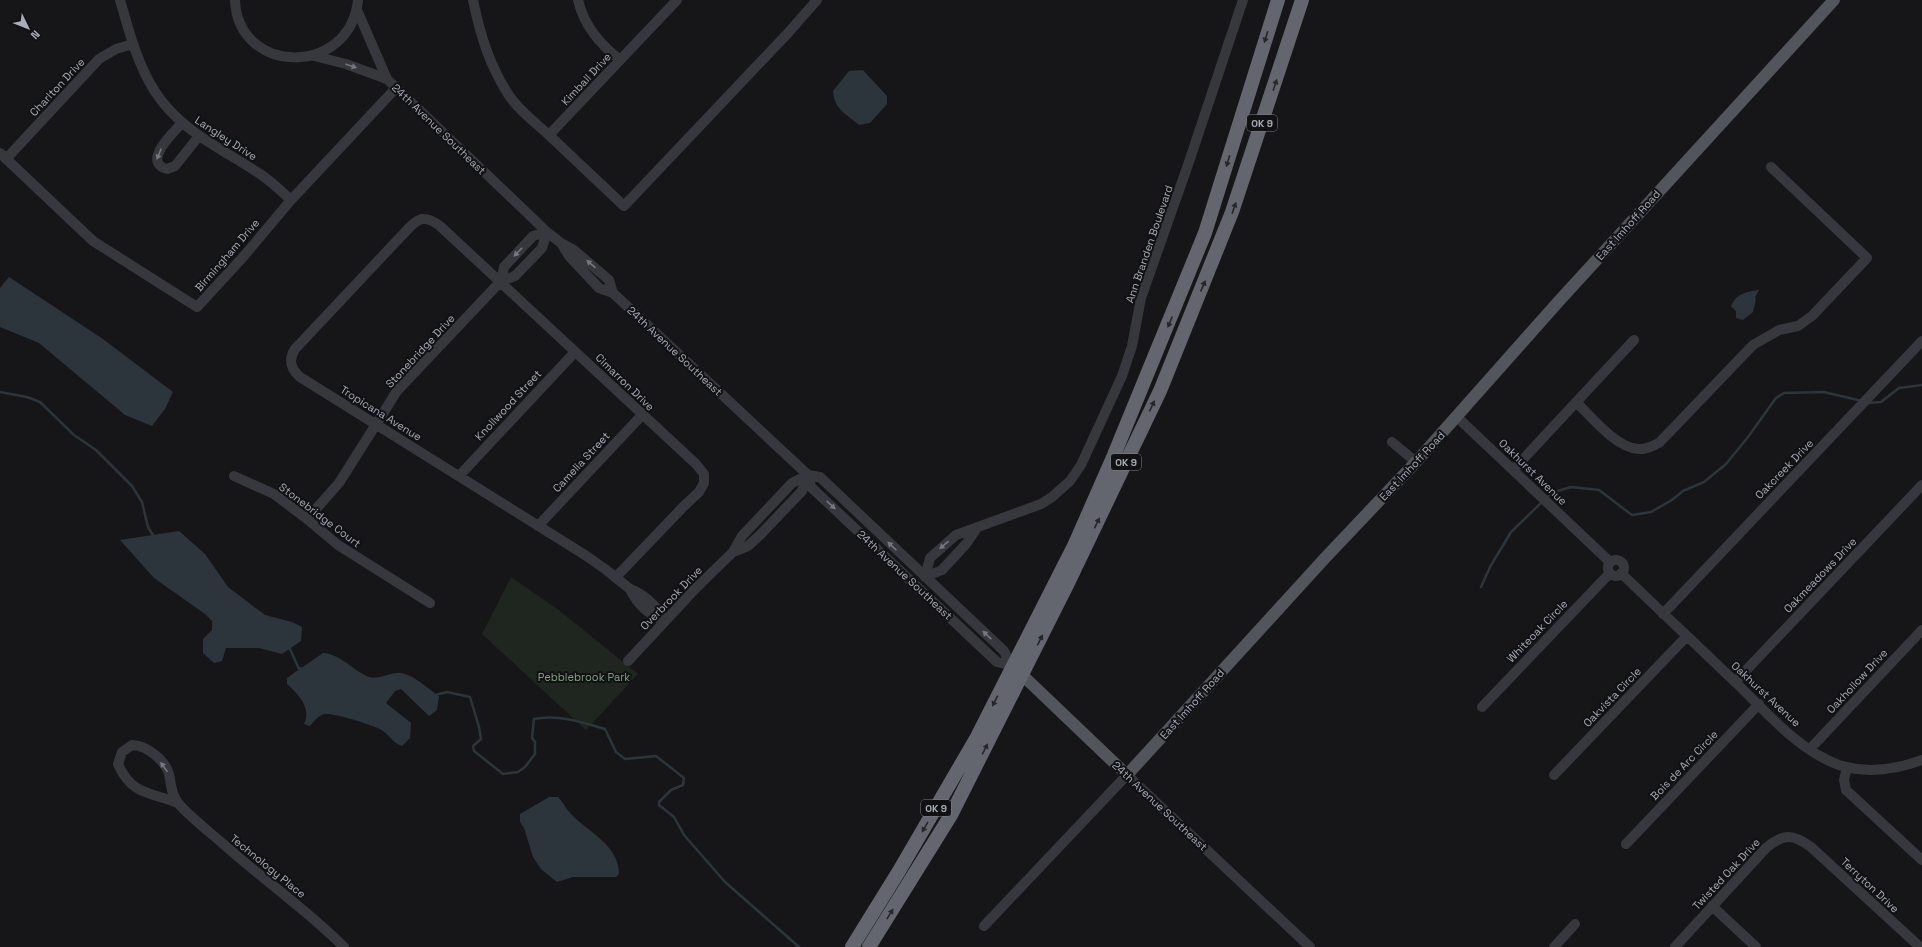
<svg xmlns="http://www.w3.org/2000/svg" width="1922" height="947" viewBox="0 0 1922 947" font-family="'Space Grotesk',sans-serif">
	<rect width="100%" height="100%" fill="#161618"/>
	<!-- green -->
	<path fill="#1e261f" d="M 511,577 L 560,611 L 638,674 L 586,730 L 482,634 Z"/>
	<!-- water -->
	<path fill="#2c353c" d="M 863,70 L 887,96 L 887,104 L 870,123 L 859,125 C 846,114 834,109 833,91 L 849,71 Z
		M 9,277 L 103,339 L 173,392 L 165,409 L 152,426 L 125,415 L 39,343 L 0,327 L 0,288 Z
		M 1759,290 L 1755,297 L 1756,299 L 1753,312 L 1743,320 L 1736,318 L 1736,311 L 1731,306 C 1737,293 1746,292 1759,290 Z
		M 179,531 L 205,554 L 228,587 L 265,615 L 292,622 L 302,627 L 301,641 L 282,654 L 259,648 L 226,648 L 222,661 L 214,663 L 203,653 L 203,639 L 212,630 L 212,621 L 205,614 L 154,578 L 120,540 Z
		M 323,653 C 343,655 353,671 369,677 C 379,680 389,672 400,673 C 413,674 428,689 439,696 L 437,710 L 429,716 L 401,689 L 395,691 L 386,703 L 411,723 L 410,738 L 402,746 C 393,743 391,737 383,731 C 377,726 331,712 324,714 C 318,716 314,721 310,726 L 304,724 C 312,708 298,694 287,684 L 287,678 Z
		M 549,797 L 558,797 C 563,802 566,809 571,814 C 588,832 619,845 619,874 L 616,877 L 573,877 L 557,882 L 541,869 L 533,857 L 524,828 L 520,822 L 520,814 Z"/>
	<g fill="none" stroke-linecap="round" stroke-linejoin="round">
		<!-- stream -->
		<path stroke="#2c353c" stroke-width="2.5" d="M 0,392 L 27,397 L 40,402 L 74,435 L 96,450 L 132,486 L 142,502 L 148,527 L 154,537
			M 1868,403 L 1881,402 L 1899,388 L 1922,385
			M 1547,498 L 1551,493 L 1571,487 L 1599,490 L 1632,515 L 1651,512 L 1672,500 L 1683,491 L 1704,482 L 1726,464 L 1748,437 L 1776,398 L 1784,393 L 1824,392 L 1862,401
			M 1481,587 L 1490,567 L 1511,532 L 1543,501
			M 287,647 L 290,649 L 299,669 L 301,668
			M 435,695 L 447,692 L 470,697 L 479,727 L 481,739 L 473,746 L 474,751 L 503,774 L 518,772 L 525,767 L 535,754 L 535,742 L 532,738 L 534,719 C 558,714 582,722 605,729 L 616,752 L 625,759 L 656,756 L 684,778 L 683,785 L 671,790 L 659,802 L 659,805 L 674,817 L 684,835 L 725,882 L 799,947"/>
		<!-- minor -->
		<path stroke="#37383d" stroke-width="10" d="M 120,0 C 129,31 137,63 154,90 C 180,132 225,150 263,176 C 273,183 282,192 291,200
			M 235,0 C 238,76 350,77 358,0
			M 473,0 C 480,34 489,64 508,94 C 519,111 536,123 551,137 C 575,160 600,183 624,206 L 788,33 L 817,0
			M 578,0 C 584,26 600,44 620,60
			M 357,10 L 387,79
			M 314,56 L 346,64 L 387,79 L 547,232 L 561,243 L 574,250 L 609,280 L 613,293
			M 182,123 C 174,132 141,162 167,169 L 175,166 L 199,136
			M 549,135 L 677,0
			M 0,153 L 93,241 L 197,307 L 244,256 L 291,200 L 396,88
			M 6,159 L 99,59 L 116,49 L 133,44
			M 561,243 L 569,256 L 599,288 L 613,293 L 808,475 L 811,487 L 997,662 L 1013,666
			M 501,281 L 504,267 L 533,236 L 547,232
			M 1576,402 C 1592,417 1615,447 1638,449 C 1646,450 1652,446 1659,443 L 1753,345 L 1779,330 L 1798,326 L 1812,316 L 1867,258 L 1771,167
			M 1457,417 L 1610,562
			M 1392,442 L 1416,462
			M 1513,470 L 1634,340
			M 808,475 L 820,477 L 1004,651 L 1011,665
			M 808,475 L 802,491 L 760,535 L 748,546 L 733,552 L 742,536 L 792,483 Z
			M 234,476 L 274,494 L 307,519 L 338,545 L 430,603
			M 459,476 L 575,352
			M 307,519 L 339,483 L 397,391 L 501,281 L 515,276 L 542,248 L 547,232
			M 538,526 L 642,415
			M1608 568a8 8 0 1 1 16 0a8 8 0 1 1-16 0Z
			M 1621,573 C 1658,609 1696,644 1733,680 C 1765,710 1797,750 1839,765 C 1867,774 1895,770 1922,760
			M 616,577 L 683,507 L 699,492 L 704,483 L 704,474 L 696,464 L 440,226 C 425,215 419,217 407,230 L 295,349 C 288,360 291,369 300,377 L 585,555 L 605,569 L 630,589
			M 925,577 L 930,558 L 956,535 L 1041,504 L 1052,497 L 1070,481 L 1081,465 L 1122,376 L 1132,346 L 1141,298 L 1189,162 L 1243,0
			M 925,577 L 942,570 L 966,544 L 977,528
			M 630,589 C 646,595 657,607 665,621 C 649,615 638,606 630,589 Z
			M 1663,614 L 1922,341
			M 628,661 L 696,588 L 733,552
			M 1735,682 L 1922,485
			M 1482,707 L 1610,573
			M 1810,749 L 1922,630
			M 1847,767 L 1844,780 L 1846,790 L 1922,860
			M 1554,775 L 1687,636
			M 178,803 C 151,792 132,796 118,764 L 122,752 L 132,745 C 146,745 165,760 169,774 C 171,784 171,794 178,803 C 188,815 208,831 221,842 C 261,878 306,909 344,947
			M 1626,844 L 1759,704
			M 1712,906 L 1756,947
			M 984,926 L 1127,775 L 1310,947
			M 1554,947 L 1575,924
			M 1675,947 L 1766,848 C 1784,833 1793,834 1811,847 L 1920,947"/>
		<!-- major -->
		<path stroke="#53555c" stroke-width="12" d="M 1016,669 L 1127,775 L 1325,558 L 1416,462 L 1559,301 L 1834,0"/>
		<!-- highway -->
		<path stroke="#63666e" stroke-width="14" d="M 852,947 L 899,871 L 977,737 L 1074,546 L 1114,455 L 1205,233 L 1278,0
			M 869,947 L 951,815 L 1067,585 L 1160,391 L 1232,212 L 1302,0"/>
	</g>
	<!-- one-way arrows -->
	<defs><path id="oneway-solid" d="M-6-.8H1V-3.2L6.5 0L1 3.2V.8H-6Z"/></defs>
	<g fill="#26262a">
		<use href="#oneway-solid" transform="translate(1266 37) rotate(107)"/>
		<use href="#oneway-solid" transform="translate(1275 85) rotate(-72)"/>
		<use href="#oneway-solid" transform="translate(1228 161) rotate(107)"/>
		<use href="#oneway-solid" transform="translate(1234 208) rotate(-71)"/>
		<use href="#oneway-solid" transform="translate(1203 286) rotate(-67)"/>
		<use href="#oneway-solid" transform="translate(1170 322) rotate(113)"/>
		<use href="#oneway-solid" transform="translate(1152 406) rotate(-65)"/>
		<use href="#oneway-solid" transform="translate(1097 523) rotate(-64)"/>
		<use href="#oneway-solid" transform="translate(1040 640) rotate(-64)"/>
		<use href="#oneway-solid" transform="translate(995 701) rotate(117)"/>
		<use href="#oneway-solid" transform="translate(985 749) rotate(-63)"/>
		<use href="#oneway-solid" transform="translate(925 827) rotate(120)"/>
		<use href="#oneway-solid" transform="translate(890 914) rotate(-58)"/>
	</g>
	<g fill="#757881">
		<use href="#oneway-solid" transform="translate(351 66) rotate(19)"/>
		<use href="#oneway-solid" transform="translate(159 154) rotate(112)"/>
		<use href="#oneway-solid" transform="translate(518 252) rotate(134)"/>
		<use href="#oneway-solid" transform="translate(591 264) rotate(-139)"/>
		<use href="#oneway-solid" transform="translate(831 505) rotate(43)"/>
		<use href="#oneway-solid" transform="translate(944 545) rotate(140)"/>
		<use href="#oneway-solid" transform="translate(892 546) rotate(-137)"/>
		<use href="#oneway-solid" transform="translate(987 635) rotate(-137)"/>
		<use href="#oneway-solid" transform="translate(164 767) rotate(-126)"/>
	</g>
	<g text-anchor="middle" stroke-width="4" stroke-linejoin="round" paint-order="stroke">
		<!-- shield labels -->
		<g fill="#111113" stroke="#7b7e86" stroke-width="1">
			<rect x="1247" y="115" width="30" height="16" rx="3"/>
			<rect x="1111" y="454" width="30" height="16" rx="3"/>
			<rect x="921" y="800" width="30" height="16" rx="3"/>
		</g>
		<g font-size="10" font-weight="bold" fill="#a8adb8">
			<text x="1262" y="127">OK 9</text>
			<text x="1126" y="466">OK 9</text>
			<text x="936" y="812">OK 9</text>
		</g>
		<!-- street labels -->
		<g font-size="11" fill="#a8adb8" stroke="#111113">
			<text transform="translate(586 79) rotate(-47)" y="4">Kimball Drive</text>
			<text transform="translate(57 87) rotate(-47)" y="4">Charlton Drive</text>
			<text transform="translate(439 129) rotate(44)" y="4">24th Avenue Southeast</text>
			<text transform="translate(226 138) rotate(33)" y="4">Langley Drive</text>
			<text transform="translate(1628 225) rotate(-48)" y="4">East Imhoff Road</text>
			<text transform="translate(1149 244) rotate(-71)" y="4">Ann Branden Boulevard</text>
			<text transform="translate(227 255) rotate(-49)" y="4">Birmingham Drive</text>
			<text transform="translate(420 351) rotate(-47)" y="4">Stonebridge Drive</text>
			<text transform="translate(675 351) rotate(43)" y="4">24th Avenue Southeast</text>
			<text transform="translate(625 382) rotate(44)" y="4">Cimarron Drive</text>
			<text transform="translate(508 405) rotate(-47)" y="4">Knollwood Street</text>
			<text transform="translate(381 413) rotate(32)" y="4">Tropicana Avenue</text>
			<text transform="translate(581 462) rotate(-47)" y="4">Camelia Street</text>
			<text transform="translate(1412 466) rotate(-47)" y="4">East Imhoff Road</text>
			<text transform="translate(1784 469) rotate(-46)" y="4">Oakcreek Drive</text>
			<text transform="translate(1533 472) rotate(44)" y="4">Oakhurst Avenue</text>
			<text transform="translate(320 515) rotate(37)" y="4">Stonebridge Court</text>
			<text transform="translate(905 575) rotate(43)" y="4">24th Avenue Southeast</text>
			<text transform="translate(1820 575) rotate(-46)" y="4">Oakmeadows Drive</text>
			<text transform="translate(671 598) rotate(-46)" y="4">Overbrook Drive</text>
			<text transform="translate(1537 631) rotate(-46)" y="4">Whiteoak Circle</text>
			<text transform="translate(1857 681) rotate(-47)" y="4">Oakhollow Drive</text>
			<text transform="translate(1766 694) rotate(43)" y="4">Oakhurst Avenue</text>
			<text transform="translate(1612 697) rotate(-46)" y="4">Oakvista Circle</text>
			<text transform="translate(1192 704) rotate(-48)" y="4">East Imhoff Road</text>
			<text transform="translate(1684 765) rotate(-46)" y="4">Bois de Arc Circle</text>
			<text transform="translate(1160 806) rotate(43)" y="4">24th Avenue Southeast</text>
			<text transform="translate(268 866) rotate(39)" y="4">Technology Place</text>
			<text transform="translate(1726 874) rotate(-47)" y="4">Twisted Oak Drive</text>
			<text transform="translate(1870 885) rotate(43)" y="4">Terryton Drive</text>
		</g>
		<!-- park labels -->
		<g font-size="11" fill="#7fa381" stroke="#111113">
			<text x="584" y="681">Pebblebrook Park</text>
		</g>
	</g>
	<!-- north arrow -->
	<g transform="translate(28 28) rotate(133)" stroke="#111113" stroke-width="3" paint-order="stroke">
	<path d="M0-3L7 15L0 10L-7 15Z" fill="#a8adb8"/>
	<text y="-6" font-size="11" font-weight="bold" text-anchor="middle" fill="#a8adb8">N</text>
	</g>
</svg>
